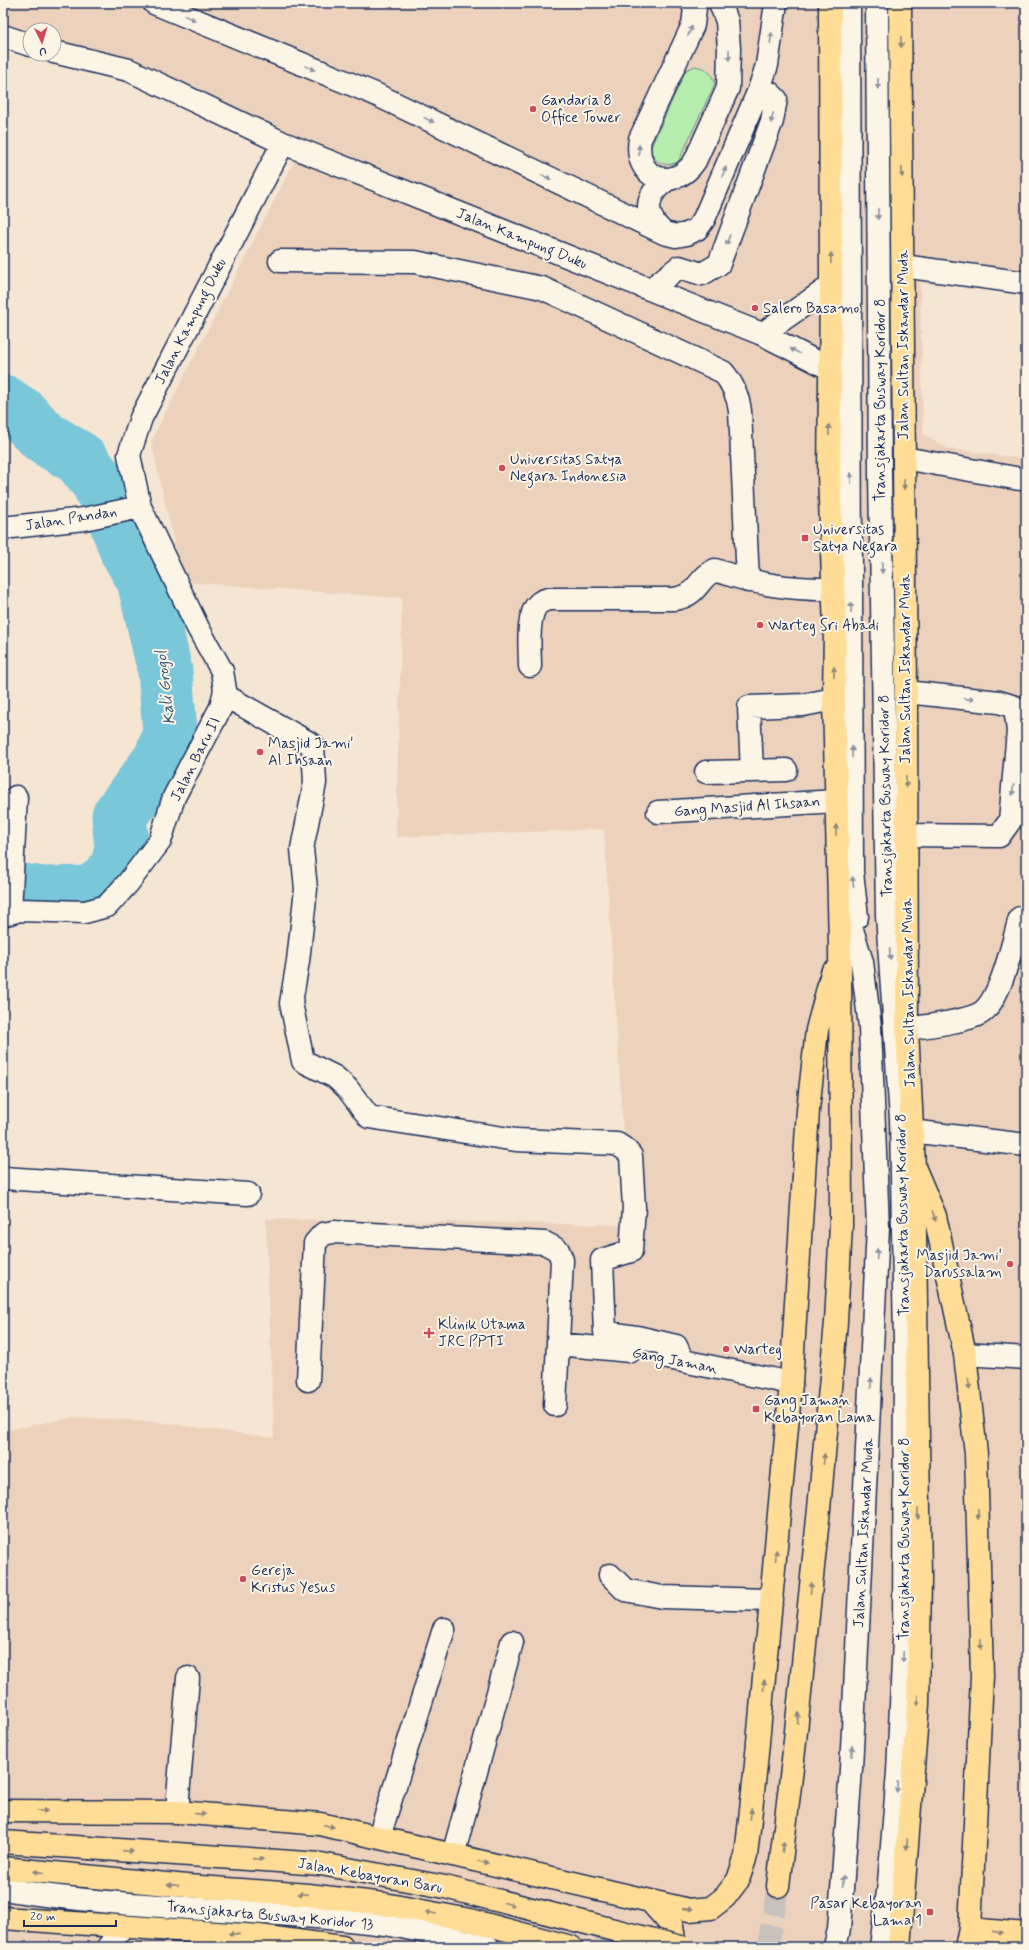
<svg xmlns="http://www.w3.org/2000/svg" width="1029" height="1950" viewBox="0 0 1029 1950" font-family="Mynerve,sans-serif">
	<rect width="100%" height="100%" fill="#f5e5d3"/>
	<filter id="ink" filterUnits="userSpaceOnUse"><feTurbulence type="fractalNoise" baseFrequency=".025" numOctaves="2"/><feDisplacementMap in="SourceGraphic" scale="8" xChannelSelector="R" yChannelSelector="G"/><feConvolveMatrix kernelMatrix="1 2 1 2 8 2 1 2 1" color-interpolation-filters="sRGB"/></filter>
	<g filter="url(#ink)">
		<!-- built -->
		<path fill="#ecd2bd" d="M 3,3 L 1026,3 L 1026,274 L 1023,291 L 920,283 L 923,434 L 949,449 L 1026,459 L 1026,1947 L 3,1947 L 3,1431 L 74,1417 L 149,1421 L 274,1438 L 266,1219 L 629,1225 L 604,829 L 396,837 L 402,598 L 183,582 L 151,441 L 298,154 L 123,57 L 54,52 L 54,30 L 30,30 L 30,51 L 3,49 Z"/>
		<!-- green -->
		<path fill="#b6edaf" stroke="#688e86" d="M 695,66 C 707,68 711,72 715,83 L 678,162 C 664,168 655,163 650,149 L 686,70 Z"/>
		<g fill="none" stroke-linecap="round" stroke-linejoin="round">
			<!-- river -->
			<path stroke="#7ac7d9" stroke-width="55" d="M 3,402 L 21,414 L 45,438 L 80,459 L 98,482 L 115,518 L 127,551 L 144,580 L 165,671 L 170,732 L 161,759 L 119,816 L 122,848 L 118,866 L 105,882 L 91,893 L 43,894 L 22,891 L 3,893"/>
			<!-- highway-tunnel -->
			<path stroke="#c9c1bc" stroke-width="22" stroke-dasharray="22 11" stroke-linecap="butt" d="M 768,1947 L 778,1886"/>
			<defs>
				<path id="minor" d="M 154,3 L 375,94 L 664,233 L 676,236 L 687,234 L 697,229 L 704,219 L 759,90 L 767,65 L 776,3
					M 692,3 L 695,8 L 693,25 L 640,139 C 633,179 673,194 695,161 L 728,88 L 729,49 L 727,21 L 720,3
					M 849,3 L 852,872 L 857,917
					M 877,3 L 880,474 L 887,915 L 901,1119 L 905,1342 L 904,1639 L 898,1772 L 889,1883 L 881,1947
					M 3,36 L 30,45
					M 54,52 L 129,70 L 283,143 L 762,334 L 829,368
					M 664,233 C 642,215 645,194 668,179
					M 280,261 L 415,262 L 542,288 L 723,372 C 733,384 738,395 740,411 L 748,581
					M 903,266 L 1026,283
					M 651,289 L 679,267 L 702,274 L 719,264 L 772,121 L 776,99 L 770,93 L 759,90
					M 762,334 L 831,286
					M 904,458 L 1026,480
					M 3,528 L 84,519 L 140,507
					M 530,666 C 530,650 526,616 538,604 C 541,601 545,600 549,599 L 675,599 C 700,594 696,579 715,570 C 756,584 790,590 834,589
					M 224,695 L 313,745 L 315,783 L 302,849 L 306,889 L 298,961 L 291,1003 L 303,1061 L 335,1077 L 347,1088 L 369,1117 L 516,1140 L 617,1144 L 626,1150 L 631,1156 L 634,1208 L 631,1251 L 602,1260 L 605,1332 L 637,1337 L 676,1346 L 683,1361
					M 786,770 L 752,771 L 749,707 L 803,705 L 834,699
					M 706,772 L 752,771
					M 658,812 L 836,801
					M 905,835 L 999,836 L 1010,821 L 1018,731 L 1015,707 L 999,702 L 906,692
					M 10,911 L 16,797
					M 3,915 L 20,910 L 85,912 L 107,906 L 128,883 L 160,841 L 174,797 L 221,707 L 225,690 L 222,671 L 198,628 L 140,507 L 129,455 L 141,418 L 283,143
					M 907,1029 C 925,1026 966,1022 981,1013 C 1001,1000 1013,941 1020,918
					M 911,1131 L 1026,1145
					M 3,1178 L 248,1194
					M 558,1344 L 630,1351
					M 965,1354 L 1026,1358
					M 668,1358 L 791,1383
					M 308,1380 L 315,1243 L 323,1234 L 333,1232 L 545,1243 L 558,1250 L 562,1260 L 555,1405
					M 610,1575 L 625,1590 L 662,1597 L 772,1600
					M 178,1812 L 178,1796 L 188,1678
					M 379,1837 L 444,1629
					M 453,1855 L 512,1642
					M 3,1889 C 129,1910 258,1908 385,1924 C 419,1929 454,1939 488,1947
					M 108,1947 L 123,1927
					M 835,1947 L 839,1929 L 851,1769 L 878,1228 L 870,1027 L 862,962 L 842,897"/>
				<path id="major" d="M 914,1167 L 935,1216 L 965,1354 L 976,1454 L 982,1676 L 970,1929 L 966,1947
					M 3,1842 L 89,1848
					M 3,1868 L 187,1886 L 308,1895 L 384,1904 L 470,1920 L 571,1947
					M 970,1929 L 1026,1934"/>
				<path id="highway" d="M 3,1811 L 178,1812 L 320,1824 L 689,1910 L 711,1908 L 725,1897 L 738,1880 L 746,1856 L 756,1764 L 791,1383 L 808,1110 L 817,1030 L 832,973
					M 778,1886 L 793,1760 L 819,1509 L 836,1322 L 841,1225 L 840,945 L 834,699 L 835,629 L 829,474 L 831,286 L 830,3
					M 650,1901 L 672,1926 L 675,1947
					M 3,1918 L 259,1936 L 342,1947
					M 899,1947 L 918,1704 L 920,1578 L 914,1167 L 907,1029 L 906,692 L 900,3"/>
			</defs>
			<!-- minor casing -->
			<use href="#minor" stroke="#1b2f5e" stroke-width="25"/>
			<!-- major casing -->
			<use href="#major" stroke="#1b2f5e" stroke-width="25"/>
			<!-- highway casing -->
			<use href="#highway" stroke="#1b2f5e" stroke-width="25"/>
			<!-- minor -->
			<use href="#minor" stroke="#fcf5e5" stroke-width="22"/>
			<!-- major -->
			<use href="#major" stroke="#ffdd96" stroke-width="22"/>
			<!-- highway -->
			<use href="#highway" stroke="#ffdd96" stroke-width="22"/>
			<defs>
				<path id="major-bridge" d="M 89,1848 L 321,1864 L 445,1887 L 681,1947"/>
			</defs>
			<!-- major-bridge casing -->
			<use href="#major-bridge" stroke="#1b2f5e" stroke-width="25" stroke-linecap="butt"/>
			<!-- major-bridge -->
			<use href="#major-bridge" stroke="#ffdd96" stroke-width="22"/>
		</g>
		<!-- one-way arrows -->
		<defs><path id="oneway-solid" d="M-6-.8H1V-3.2L6.5 0L1 3.2V.8H-6Z"/></defs>
		<g fill="#8c92a2">
			<use href="#oneway-solid" transform="translate(190 18) rotate(22)"/>
			<use href="#oneway-solid" transform="translate(690 31) rotate(-66)"/>
			<use href="#oneway-solid" transform="translate(771 38) rotate(-82)"/>
			<use href="#oneway-solid" transform="translate(729 55) rotate(91)"/>
			<use href="#oneway-solid" transform="translate(310 68) rotate(22)"/>
			<use href="#oneway-solid" transform="translate(878 84) rotate(90)"/>
			<use href="#oneway-solid" transform="translate(772 118) rotate(104)"/>
			<use href="#oneway-solid" transform="translate(429 120) rotate(26)"/>
			<use href="#oneway-solid" transform="translate(639 150) rotate(-89)"/>
			<use href="#oneway-solid" transform="translate(724 172) rotate(-67)"/>
			<use href="#oneway-solid" transform="translate(546 177) rotate(26)"/>
			<use href="#oneway-solid" transform="translate(878 214) rotate(90)"/>
			<use href="#oneway-solid" transform="translate(728 240) rotate(110)"/>
			<use href="#oneway-solid" transform="translate(795 351) rotate(-153)"/>
			<use href="#oneway-solid" transform="translate(851 478) rotate(-91)"/>
			<use href="#oneway-solid" transform="translate(882 568) rotate(89)"/>
			<use href="#oneway-solid" transform="translate(851 608) rotate(-90)"/>
			<use href="#oneway-solid" transform="translate(969 699) rotate(6)"/>
			<use href="#oneway-solid" transform="translate(852 752) rotate(-90)"/>
			<use href="#oneway-solid" transform="translate(1013 790) rotate(95)"/>
			<use href="#oneway-solid" transform="translate(853 882) rotate(-96)"/>
			<use href="#oneway-solid" transform="translate(890 954) rotate(86)"/>
			<use href="#oneway-solid" transform="translate(877 1254) rotate(-87)"/>
			<use href="#oneway-solid" transform="translate(871 1383) rotate(-87)"/>
			<use href="#oneway-solid" transform="translate(903 1657) rotate(93)"/>
			<use href="#oneway-solid" transform="translate(852 1751) rotate(-87)"/>
			<use href="#oneway-solid" transform="translate(897 1787) rotate(94)"/>
			<use href="#oneway-solid" transform="translate(843 1881) rotate(-86)"/>
		</g>
		<g fill="#8d867a">
			<use href="#oneway-solid" transform="translate(901 42) rotate(89)"/>
			<use href="#oneway-solid" transform="translate(902 172) rotate(89)"/>
			<use href="#oneway-solid" transform="translate(831 258) rotate(-90)"/>
			<use href="#oneway-solid" transform="translate(829 430) rotate(-90)"/>
			<use href="#oneway-solid" transform="translate(904 484) rotate(90)"/>
			<use href="#oneway-solid" transform="translate(834 672) rotate(-89)"/>
			<use href="#oneway-solid" transform="translate(906 782) rotate(90)"/>
			<use href="#oneway-solid" transform="translate(836 830) rotate(-91)"/>
			<use href="#oneway-solid" transform="translate(934 1216) rotate(72)"/>
			<use href="#oneway-solid" transform="translate(969 1384) rotate(83)"/>
			<use href="#oneway-solid" transform="translate(824 1459) rotate(-85)"/>
			<use href="#oneway-solid" transform="translate(918 1514) rotate(90)"/>
			<use href="#oneway-solid" transform="translate(978 1514) rotate(89)"/>
			<use href="#oneway-solid" transform="translate(776 1555) rotate(-85)"/>
			<use href="#oneway-solid" transform="translate(811 1588) rotate(-84)"/>
			<use href="#oneway-solid" transform="translate(981 1644) rotate(89)"/>
			<use href="#oneway-solid" transform="translate(764 1685) rotate(-85)"/>
			<use href="#oneway-solid" transform="translate(918 1700) rotate(92)"/>
			<use href="#oneway-solid" transform="translate(798 1718) rotate(-84)"/>
			<use href="#oneway-solid" transform="translate(42 1811)"/>
			<use href="#oneway-solid" transform="translate(200 1814) rotate(5)"/>
			<use href="#oneway-solid" transform="translate(751 1814) rotate(-83)"/>
			<use href="#oneway-solid" transform="translate(329 1826) rotate(13)"/>
			<use href="#oneway-solid" transform="translate(907 1844) rotate(94)"/>
			<use href="#oneway-solid" transform="translate(783 1847) rotate(-83)"/>
			<use href="#oneway-solid" transform="translate(128 1851) rotate(4)"/>
			<use href="#oneway-solid" transform="translate(258 1859) rotate(4)"/>
			<use href="#oneway-solid" transform="translate(483 1862) rotate(13)"/>
			<use href="#oneway-solid" transform="translate(39 1872) rotate(-174)"/>
			<use href="#oneway-solid" transform="translate(173 1885) rotate(-175)"/>
			<use href="#oneway-solid" transform="translate(303 1894) rotate(-176)"/>
			<use href="#oneway-solid" transform="translate(509 1904) rotate(15)"/>
			<use href="#oneway-solid" transform="translate(688 1909) rotate(5)"/>
			<use href="#oneway-solid" transform="translate(431 1913) rotate(-170)"/>
			<use href="#oneway-solid" transform="translate(998 1932) rotate(6)"/>
			<use href="#oneway-solid" transform="translate(234 1934) rotate(-176)"/>
		</g>
	</g>
	<!-- markers -->
	<g fill="#d1495b" stroke="#fcf5e5" stroke-width="1.5">
		<circle cx="533" cy="109" r="4"/>
		<circle cx="755" cy="308" r="4"/>
		<circle cx="502" cy="468" r="4"/>
		<rect x="801" y="534" width="8" height="8" rx="2"/>
		<circle cx="760" cy="625" r="4"/>
		<circle cx="260" cy="752" r="4"/>
		<circle cx="1010" cy="1264" r="4"/>
		<path d="M427 1327h4v4h4v4h-4v4h-4v-4h-4v-4h4z"/>
		<circle cx="726" cy="1349" r="4"/>
		<rect x="752" y="1405" width="8" height="8" rx="2"/>
		<circle cx="243" cy="1579" r="4"/>
		<rect x="926" y="1908" width="8" height="8" rx="2"/>
	</g>
	<g text-anchor="middle" stroke-width="4" stroke-linejoin="round" paint-order="stroke">
		<!-- poi labels -->
		<g font-size="15" fill="#1b2f5e" stroke="#fcf5e5" text-anchor="start">
			<text x="541" y="105">Gandaria 8<tspan x="541" dy="17">Office Tower</tspan></text>
			<text x="763" y="313">Salero Basamo</text>
			<text x="510" y="464">Universitas Satya<tspan x="510" dy="17">Negara Indonesia</tspan></text>
			<text x="813" y="534">Universitas<tspan x="813" dy="17">Satya Negara</tspan></text>
			<text x="768" y="630">Warteg Sri Abadi</text>
			<text x="268" y="748">Masjid Jami'<tspan x="268" dy="17">Al Ihsaan</tspan></text>
			<text x="1002" y="1260" text-anchor="end">Masjid Jami'<tspan x="1002" dy="17">Darussalam</tspan></text>
			<text x="438" y="1329">Klinik Utama<tspan x="438" dy="17">JRC PPTI</tspan></text>
			<text x="734" y="1354">Warteg</text>
			<text x="764" y="1405">Gang Jaman<tspan x="764" dy="17">Kebayoran Lama</tspan></text>
			<text x="251" y="1575">Gereja<tspan x="251" dy="17">Kristus Yesus</tspan></text>
			<text x="922" y="1908" text-anchor="end">Pasar Kebayoran<tspan x="922" dy="17">Lama 1</tspan></text>
		</g>
		<!-- street labels -->
		<g font-size="15" fill="#1b2f5e" stroke="#fcf5e5">
			<text transform="translate(522 238) rotate(22)" y="5">Jalan Kampung Duku</text>
			<text transform="translate(190 321) rotate(-63)" y="5">Jalan Kampung Duku</text>
			<text transform="translate(903 345) rotate(-90)" y="5">Jalan Sultan Iskandar Muda</text>
			<text transform="translate(880 400) rotate(-90)" y="5">Transjakarta Busway Koridor 8</text>
			<text transform="translate(71 518) rotate(-9)" y="5">Jalan Pandan</text>
			<text transform="translate(905 669) rotate(-90)" y="5">Jalan Sultan Iskandar Muda</text>
			<text transform="translate(195 759) rotate(-63)" y="5">Jalan Baru II</text>
			<text transform="translate(885 796) rotate(-91)" y="5">Transjakarta Busway Koridor 8</text>
			<text transform="translate(747 806) rotate(-4)" y="5">Gang Masjid Al Ihsaan</text>
			<text transform="translate(908 993) rotate(-91)" y="5">Jalan Sultan Iskandar Muda</text>
			<text transform="translate(902 1215) rotate(-91)" y="5">Transjakarta Busway Koridor 8</text>
			<text transform="translate(675 1360) rotate(11)" y="5">Gang Jaman</text>
			<text transform="translate(863 1533) rotate(-87)" y="5">Jalan Sultan Iskandar Muda</text>
			<text transform="translate(904 1539) rotate(-90)" y="5">Transjakarta Busway Koridor 8</text>
			<text transform="translate(370 1875) rotate(10)" y="5">Jalan Kebayoran Baru</text>
			<text transform="translate(270 1915) rotate(5)" y="5">Transjakarta Busway Koridor 13</text>
		</g>
		<!-- water labels -->
		<g font-size="16" font-style="italic" fill="#33557d" stroke="#fcf5e5">
			<text transform="translate(164 688) rotate(-97)" y="6">Kali Grogol</text>
		</g>
	</g>
	<!-- margin -->
	<rect width="1029" height="1950" fill="none" stroke="#fcf5e5" stroke-width="16"/>
	<rect x="8" y="8" width="1013" height="1934" fill="none" stroke="#1b2f5e" stroke-width="1.5" filter="url(#ink)"/>
	<!-- north arrow -->
	<g transform="translate(42 42) rotate(175)"><circle r="19" fill="#fcf5e5" stroke="#a2a6af"/>
	<path d="M0-3L7 15L0 10L-7 15Z" fill="#d1495b"/>
	<text y="-6" font-size="11" font-weight="bold" text-anchor="middle" fill="#1b2f5e">U</text>
	</g>
	<!-- scale -->
	<path d="M24 1920v6h92v-6" fill="none" stroke="#1b2f5e" stroke-width="2"/>
	<text x="30" y="1920" font-size="12" fill="#1b2f5e" stroke="#fcf5e5" stroke-width="3" paint-order="stroke">20 m</text>
</svg>
